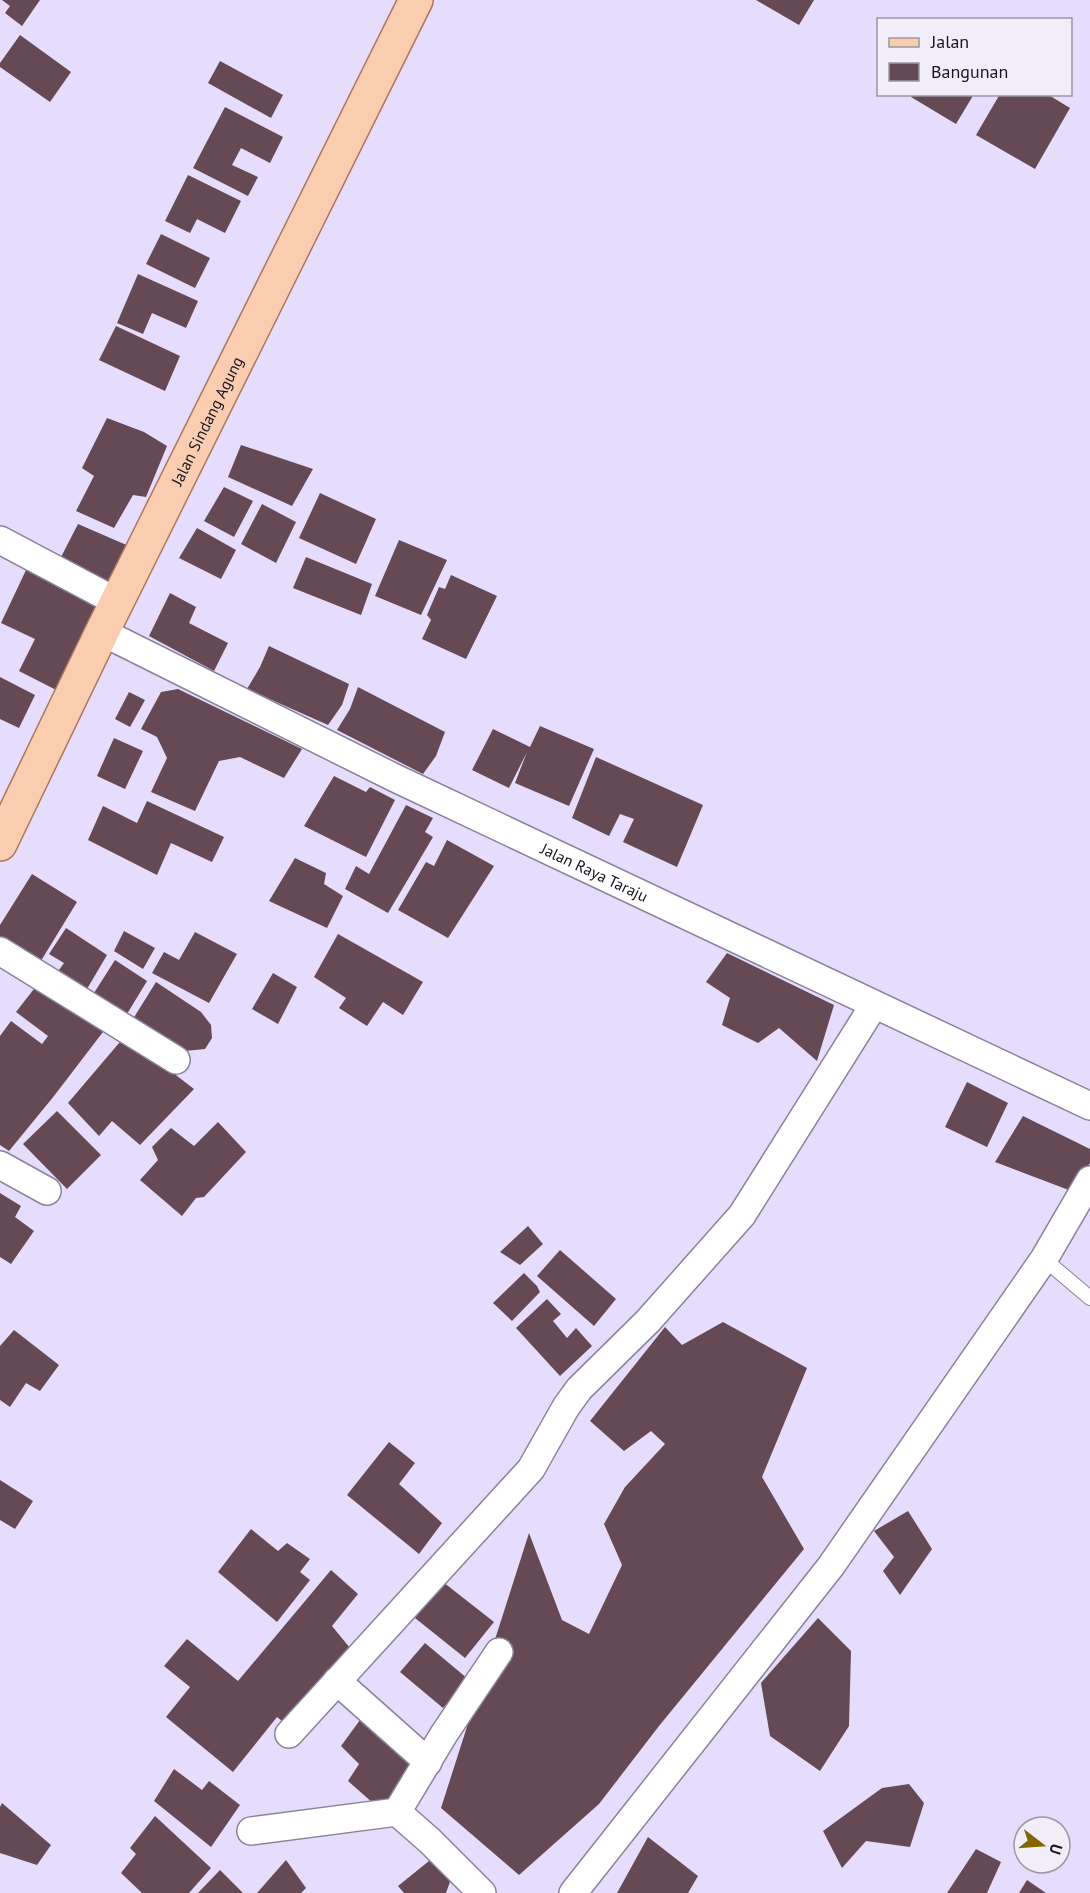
<svg xmlns="http://www.w3.org/2000/svg" width="1090" height="1893" viewBox="0 0 1090 1893" font-family="'PT Sans',sans-serif">
	<rect width="100%" height="100%" fill="#e6ddfc"/>
	<!-- building -->
	<path fill="#654954" d="M 2,0 L 40,0 L 22,26 L 5,13 L 10,6 Z
		M 756,0 L 814,0 L 799,25 Z
		M 20,35 L 71,72 L 50,102 L 0,67 L 0,63 Z
		M 220,61 L 283,95 L 271,118 L 208,83 Z
		M 913,94 L 974,94 L 956,124 L 911,97 Z
		M 1000,94 L 1047,94 L 1070,108 L 1035,169 L 976,135 Z
		M 225,107 L 283,137 L 270,163 L 241,148 L 232,165 L 258,177 L 248,196 L 193,168 Z
		M 188,175 L 241,201 L 225,233 L 197,219 L 190,233 L 165,221 Z
		M 161,234 L 210,258 L 195,288 L 146,264 Z
		M 138,274 L 198,301 L 186,328 L 152,313 L 143,334 L 117,323 Z
		M 116,326 L 180,356 L 165,391 L 99,360 Z
		M 107,418 L 144,432 L 167,446 L 146,497 L 133,495 L 114,528 L 76,511 L 94,476 L 82,468 Z
		M 241,445 L 313,469 L 292,506 L 228,477 Z
		M 224,487 L 253,501 L 234,537 L 204,521 Z
		M 320,493 L 376,519 L 356,564 L 299,538 Z
		M 262,504 L 296,522 L 276,563 L 241,544 Z
		M 78,524 L 138,550 L 121,588 L 60,559 Z
		M 197,528 L 236,550 L 221,579 L 179,558 Z
		M 399,540 L 447,560 L 421,615 L 375,596 Z
		M 306,557 L 372,584 L 361,615 L 293,588 Z
		M 27,568 L 105,609 L 64,694 L 19,671 L 35,639 L 1,623 Z
		M 451,575 L 497,596 L 466,659 L 422,639 L 431,620 L 427,615 L 439,587 L 445,589 Z
		M 170,593 L 196,607 L 189,623 L 228,643 L 214,671 L 149,636 Z
		M 269,646 L 349,684 L 342,705 L 328,725 L 247,689 L 260,667 Z
		M 0,677 L 35,695 L 19,728 L 0,719 Z
		M 358,687 L 445,732 L 436,756 L 423,774 L 337,730 L 350,709 Z
		M 178,689 L 302,749 L 284,778 L 240,757 L 219,761 L 195,811 L 151,792 L 167,758 L 157,737 L 141,729 L 161,692 Z
		M 129,692 L 145,700 L 130,727 L 115,719 Z
		M 540,726 L 594,749 L 569,806 L 515,783 L 527,752 L 509,788 L 472,770 L 493,729 L 530,747 Z
		M 114,738 L 143,751 L 125,789 L 97,776 Z
		M 596,757 L 703,805 L 677,867 L 623,842 L 634,819 L 620,814 L 609,836 L 572,818 Z
		M 334,776 L 366,792 L 370,787 L 395,800 L 366,857 L 304,826 Z
		M 147,801 L 224,837 L 212,862 L 171,843 L 157,875 L 88,840 L 103,806 L 137,823 Z
		M 406,805 L 433,818 L 425,832 L 433,837 L 388,913 L 345,889 L 356,866 L 369,874 Z
		M 447,840 L 494,866 L 448,938 L 398,910 L 426,862 L 434,866 Z
		M 295,858 L 326,873 L 324,884 L 343,896 L 327,928 L 269,901 Z
		M 32,874 L 77,902 L 39,964 L 0,939 L 0,925 Z
		M 66,928 L 107,955 L 87,989 L 59,970 L 64,963 L 49,954 Z
		M 124,931 L 155,948 L 143,969 L 114,951 Z
		M 195,932 L 237,954 L 209,1003 L 152,973 L 164,952 L 179,960 Z
		M 338,934 L 423,982 L 403,1015 L 383,1002 L 367,1026 L 339,1008 L 346,998 L 314,977 Z
		M 727,953 L 834,1005 L 817,1061 L 779,1028 L 758,1043 L 722,1025 L 730,998 L 706,982 Z
		M 115,960 L 147,981 L 127,1014 L 106,1003 L 94,993 Z
		M 273,973 L 297,987 L 278,1024 L 252,1009 Z
		M 156,982 L 201,1012 L 211,1025 L 212,1038 L 205,1049 L 185,1051 L 133,1019 Z
		M 37,985 L 106,1028 L 54,1096 L 9,1151 L 0,1145 L 0,1036 L 11,1021 L 42,1044 L 48,1036 L 16,1012 Z
		M 125,1036 L 194,1089 L 140,1145 L 112,1121 L 99,1136 L 68,1103 Z
		M 967,1082 L 1008,1103 L 987,1147 L 945,1127 Z
		M 57,1111 L 101,1155 L 67,1189 L 23,1144 Z
		M 1023,1116 L 1090,1149 L 1090,1163 L 1074,1192 L 995,1162 Z
		M 218,1122 L 246,1152 L 204,1197 L 196,1198 L 182,1216 L 140,1180 L 158,1160 L 152,1147 L 171,1128 L 194,1146 Z
		M 0,1193 L 21,1206 L 15,1217 L 34,1231 L 11,1264 L 0,1257 Z
		M 528,1226 L 543,1244 L 520,1265 L 500,1252 Z
		M 560,1250 L 616,1299 L 594,1326 L 537,1276 Z
		M 524,1273 L 537,1286 L 540,1292 L 512,1321 L 493,1303 Z
		M 547,1299 L 561,1314 L 553,1321 L 567,1338 L 576,1328 L 592,1346 L 560,1376 L 516,1328 Z
		M 723,1322 L 807,1368 L 762,1477 L 804,1549 L 659,1726 L 599,1804 L 519,1875 L 441,1808 L 529,1533 L 562,1620 L 589,1634 L 622,1565 L 604,1524 L 625,1487 L 665,1444 L 651,1431 L 624,1451 L 590,1421 L 665,1327 L 682,1345 Z
		M 14,1330 L 59,1365 L 40,1391 L 26,1383 L 10,1407 L 0,1400 L 0,1346 Z
		M 389,1442 L 415,1463 L 399,1484 L 442,1523 L 419,1554 L 347,1495 Z
		M 0,1480 L 33,1501 L 15,1529 L 0,1520 Z
		M 908,1511 L 932,1549 L 900,1595 L 883,1571 L 894,1557 L 874,1531 Z
		M 251,1529 L 278,1551 L 287,1543 L 310,1559 L 300,1572 L 310,1580 L 277,1622 L 218,1572 Z
		M 331,1570 L 358,1594 L 332,1626 L 350,1648 L 282,1721 L 277,1717 L 233,1772 L 166,1717 L 190,1687 L 164,1666 L 187,1639 L 238,1681 Z
		M 443,1582 L 494,1622 L 465,1658 L 415,1618 Z
		M 818,1618 L 851,1651 L 849,1726 L 820,1771 L 770,1736 L 761,1683 Z
		M 425,1643 L 468,1679 L 443,1708 L 400,1672 Z
		M 360,1720 L 413,1764 L 382,1811 L 348,1781 L 359,1764 L 341,1746 Z
		M 174,1769 L 202,1790 L 209,1781 L 240,1805 L 211,1847 L 154,1801 Z
		M 909,1784 L 924,1803 L 910,1847 L 866,1841 L 842,1868 L 823,1831 L 882,1788 Z
		M 2,1803 L 51,1845 L 37,1865 L 0,1853 L 0,1807 Z
		M 155,1816 L 211,1868 L 189,1893 L 142,1893 L 121,1873 L 136,1854 L 130,1848 Z
		M 648,1837 L 698,1876 L 688,1893 L 617,1893 Z
		M 976,1849 L 1001,1862 L 987,1893 L 947,1893 Z
		M 434,1857 L 452,1876 L 446,1893 L 404,1893 L 398,1886 Z
		M 286,1860 L 306,1888 L 301,1893 L 257,1893 Z
		M 220,1870 L 243,1893 L 198,1893 Z
		M 1027,1880 L 1046,1893 L 1019,1893 Z"/>
	<g fill="none" stroke-linecap="round" stroke-linejoin="round">
		<defs>
			<path id="service" d="M 1044,1259 L 1090,1298"/>
			<g id="minor">
				<path d="M 0,540 L 117,602"/>
				<path id="s1" d="M 102,632 L 395,778 L 1090,1106"/>
				<path d="M 0,951 L 176,1060"/>
				<path d="M 0,1165 L 47,1191"/>
				<path d="M 337,1681 L 428,1762"/>
				<path d="M 289,1734 L 531,1469 L 566,1407 L 579,1389 L 648,1321 L 742,1215 L 874,1005"/>
				<path d="M 251,1831 L 397,1812"/>
				<path d="M 482,1893 L 430,1841 L 397,1812 L 444,1734 L 499,1652"/>
				<path d="M 573,1893 L 831,1566 L 1044,1259 L 1090,1180"/>
			</g>
			<g id="primary">
				<path id="s2" d="M 0,844 L 102,632 L 416,0"/>
			</g>
		</defs>
		<!-- service casing -->
		<use href="#service" stroke="#8a819d" stroke-width="16"/>
		<!-- minor casing -->
		<use href="#minor" stroke="#8a819d" stroke-width="30"/>
		<!-- primary casing -->
		<use href="#primary" stroke="#aa775c" stroke-width="36"/>
		<!-- service -->
		<use href="#service" stroke="#fff" stroke-width="14"/>
		<!-- minor -->
		<use href="#minor" stroke="#fff" stroke-width="27"/>
		<!-- primary -->
		<use href="#primary" stroke="#fbcdb0" stroke-width="33"/>
	</g>
	<g text-anchor="middle" stroke-width="6" stroke-linejoin="round" paint-order="stroke">
		<!-- street labels -->
		<g font-size="16" fill="#181520" stroke="#f1eefa">
			<text dy="6" stroke="none"><textPath href="#s2" startOffset="471">Jalan Sindang Agung</textPath></text>
			<text dy="6" stroke="none"><textPath href="#s1" startOffset="548">Jalan Raya Taraju</textPath></text>
		</g>
	</g>
	<!-- legend -->
	<rect x="877" y="18" width="195" height="78" fill="#f1eefa" stroke="#9a97a3" stroke-width="1.5"/>
	<rect x="889" y="38" width="30" height="9" fill="#fbcdb0" stroke="#9a97a3" stroke-width="1.5"/>
	<text x="931" y="48" font-size="18" fill="#181520">Jalan</text>
	<rect x="889" y="63" width="30" height="18" fill="#654954" stroke="#9a97a3" stroke-width="1.5"/>
	<text x="931" y="78" font-size="18" fill="#181520">Bangunan</text>
	<!-- north arrow -->
	<g transform="translate(1042 1845) rotate(107)"><circle r="28" fill="#f1eefa" stroke="#9a97a3" stroke-width="1.5"/>
	<path d="M0-4.5L10 22L0 15L-10 22Z" fill="#856500"/>
	<text y="-9" font-size="16" font-weight="bold" text-anchor="middle" fill="#181520">U</text>
	</g>
</svg>
